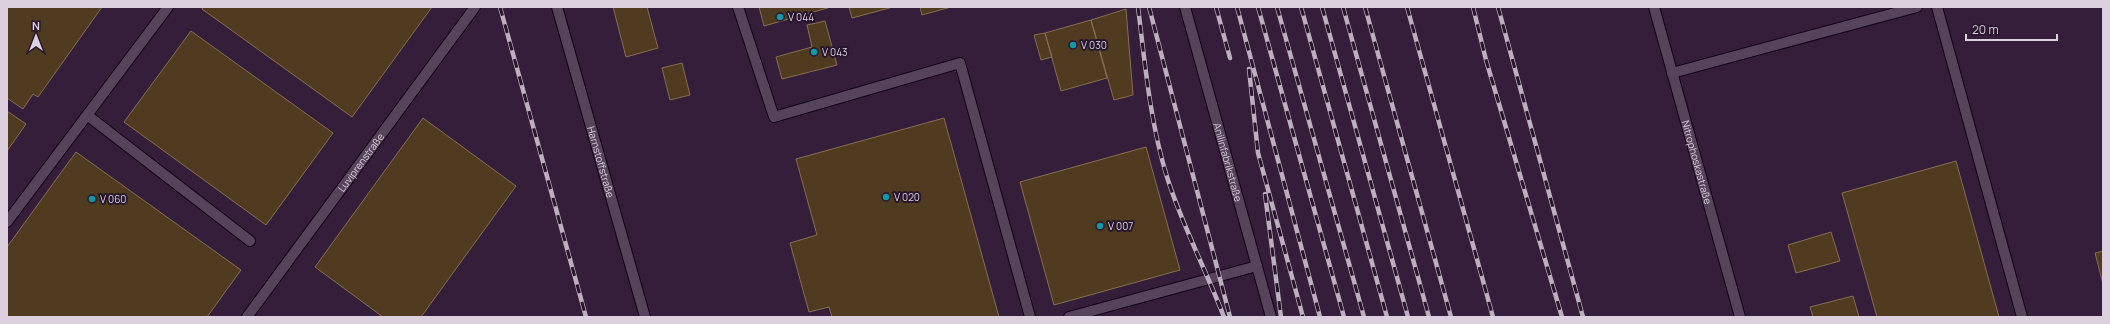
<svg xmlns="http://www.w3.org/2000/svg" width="2110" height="324" viewBox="0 0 2110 324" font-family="Manrope,sans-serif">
	<rect width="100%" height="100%" fill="#28162d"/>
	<!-- built -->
	<path fill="#341e39" d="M 7,7 L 2103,7 L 2103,317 L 7,317 Z"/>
	<!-- building -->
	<path fill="#4f3b20" stroke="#866f53" d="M 7,7 L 102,7 L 38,97 L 33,94 L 23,109 L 7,98 Z
		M 203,7 L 432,7 L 352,117 L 202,9 Z
		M 613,7 L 647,7 L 658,48 L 626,57 Z
		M 759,7 L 831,7 L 764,26 Z
		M 849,7 L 893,7 L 852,18 Z
		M 920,7 L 951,7 L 922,15 Z
		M 1126,9 L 1133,95 L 1114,100 L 1091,20 Z
		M 1091,20 L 1107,78 L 1061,91 L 1045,33 Z
		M 825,21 L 837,65 L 782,79 L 776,57 L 812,47 L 807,25 Z
		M 191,31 L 333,133 L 266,225 L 124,122 Z
		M 1045,33 L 1052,57 L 1041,60 L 1034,35 Z
		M 682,63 L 690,95 L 670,100 L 662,68 Z
		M 7,111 L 26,124 L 7,151 Z
		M 423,118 L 516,186 L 421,317 L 383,317 L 315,267 Z
		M 944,118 L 999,317 L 832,317 L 829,307 L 809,312 L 790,243 L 817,235 L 796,159 Z
		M 1146,147 L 1180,270 L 1054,305 L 1020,182 Z
		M 76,152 L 241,270 L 207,317 L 7,317 L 7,247 Z
		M 1956,161 L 1999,317 L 1877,317 L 1842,193 Z
		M 1831,232 L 1840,261 L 1796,273 L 1788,245 Z
		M 2103,251 L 2103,284 L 2095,253 Z
		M 1853,296 L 1859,317 L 1813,317 L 1810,307 Z"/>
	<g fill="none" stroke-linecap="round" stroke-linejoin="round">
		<defs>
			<path id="service" d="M 738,7 L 774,117 L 960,63 L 1030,317
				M 87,115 L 250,241
				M 7,222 L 168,7"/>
			<g id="minor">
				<path id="s1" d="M 557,7 L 645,317"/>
				<path id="s2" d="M 1185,7 L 1271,317"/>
				<path id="s3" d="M 1654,7 L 1740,317"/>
				<path d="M 1937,7 L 2022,317"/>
				<path d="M 1672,73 L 1917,7"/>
				<path id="s4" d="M 247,317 L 475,7"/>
				<path d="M 1069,317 L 1257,266"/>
			</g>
		</defs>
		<!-- service casing -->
		<use href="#service" stroke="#100214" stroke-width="12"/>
		<!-- minor casing -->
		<use href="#minor" stroke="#100214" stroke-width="12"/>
		<!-- service -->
		<use href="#service" stroke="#58435d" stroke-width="10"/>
		<!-- minor -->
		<use href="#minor" stroke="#58435d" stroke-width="10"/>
		<defs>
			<path id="rail" d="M 500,7 L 586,317
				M 1138,7 C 1145,64 1150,122 1167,177 C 1182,225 1206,270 1224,317
				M 1149,7 L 1230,317
				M 1216,7 L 1230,58
				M 1237,7 L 1320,317
				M 1258,7 L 1344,317
				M 1277,7 L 1364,317
				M 1301,7 L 1387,317
				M 1322,7 L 1408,317
				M 1343,7 L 1429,317
				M 1365,7 L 1451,317
				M 1407,7 L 1493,317
				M 1473,7 L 1486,60 L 1562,317
				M 1498,7 L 1583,317
				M 1249,69 L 1258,153 L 1303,317
				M 1265,194 L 1281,317"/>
		</defs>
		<!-- rail casing -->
		<use href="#rail" stroke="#bcafbf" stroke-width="4.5"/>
		<!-- rail -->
		<use href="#rail" stroke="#28162d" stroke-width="3" stroke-dasharray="9" stroke-linecap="butt"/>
	</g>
	<!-- markers -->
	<g fill="#0f9aa8" stroke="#28162d" stroke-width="1.5">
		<circle cx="780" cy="17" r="4"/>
		<circle cx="1073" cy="45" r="4"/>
		<circle cx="814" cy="52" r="4"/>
		<circle cx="886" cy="197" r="4"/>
		<circle cx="92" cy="199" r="4"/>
		<circle cx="1100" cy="226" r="4"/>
	</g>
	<g text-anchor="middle" stroke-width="4" stroke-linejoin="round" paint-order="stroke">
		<!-- poi labels -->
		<g font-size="10" fill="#dcd0df" stroke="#28162d" text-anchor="start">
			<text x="788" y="21">V 044</text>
			<text x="1081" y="49">V 030</text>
			<text x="822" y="56">V 043</text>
			<text x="894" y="201">V 020</text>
			<text x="100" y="203">V 060</text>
			<text x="1108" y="230">V 007</text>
		</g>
		<!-- street labels -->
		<g font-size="10" fill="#dcd0df" stroke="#28162d">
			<text dy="4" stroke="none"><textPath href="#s4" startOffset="192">Luviprenstraße</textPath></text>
			<text dy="4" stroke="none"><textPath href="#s1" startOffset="161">Harnstoffstraße</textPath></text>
			<text dy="4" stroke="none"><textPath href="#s2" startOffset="161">Anilinfabrikstraße</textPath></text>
			<text dy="4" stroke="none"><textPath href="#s3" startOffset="161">Nitrophoskastraße</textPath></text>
		</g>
	</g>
	<!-- border -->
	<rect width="2110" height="324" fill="none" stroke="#dcd0df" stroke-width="16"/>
	<!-- north arrow -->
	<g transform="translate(36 36)" stroke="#28162d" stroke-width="3" paint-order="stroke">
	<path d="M0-3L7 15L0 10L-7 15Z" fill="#dcd0df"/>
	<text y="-6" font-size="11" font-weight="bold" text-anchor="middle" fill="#dcd0df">N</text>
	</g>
	<!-- scale -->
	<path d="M1966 34v6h91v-6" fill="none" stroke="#dcd0df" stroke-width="2"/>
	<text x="1972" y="34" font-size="12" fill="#dcd0df" stroke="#28162d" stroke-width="3" paint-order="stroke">20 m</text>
</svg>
